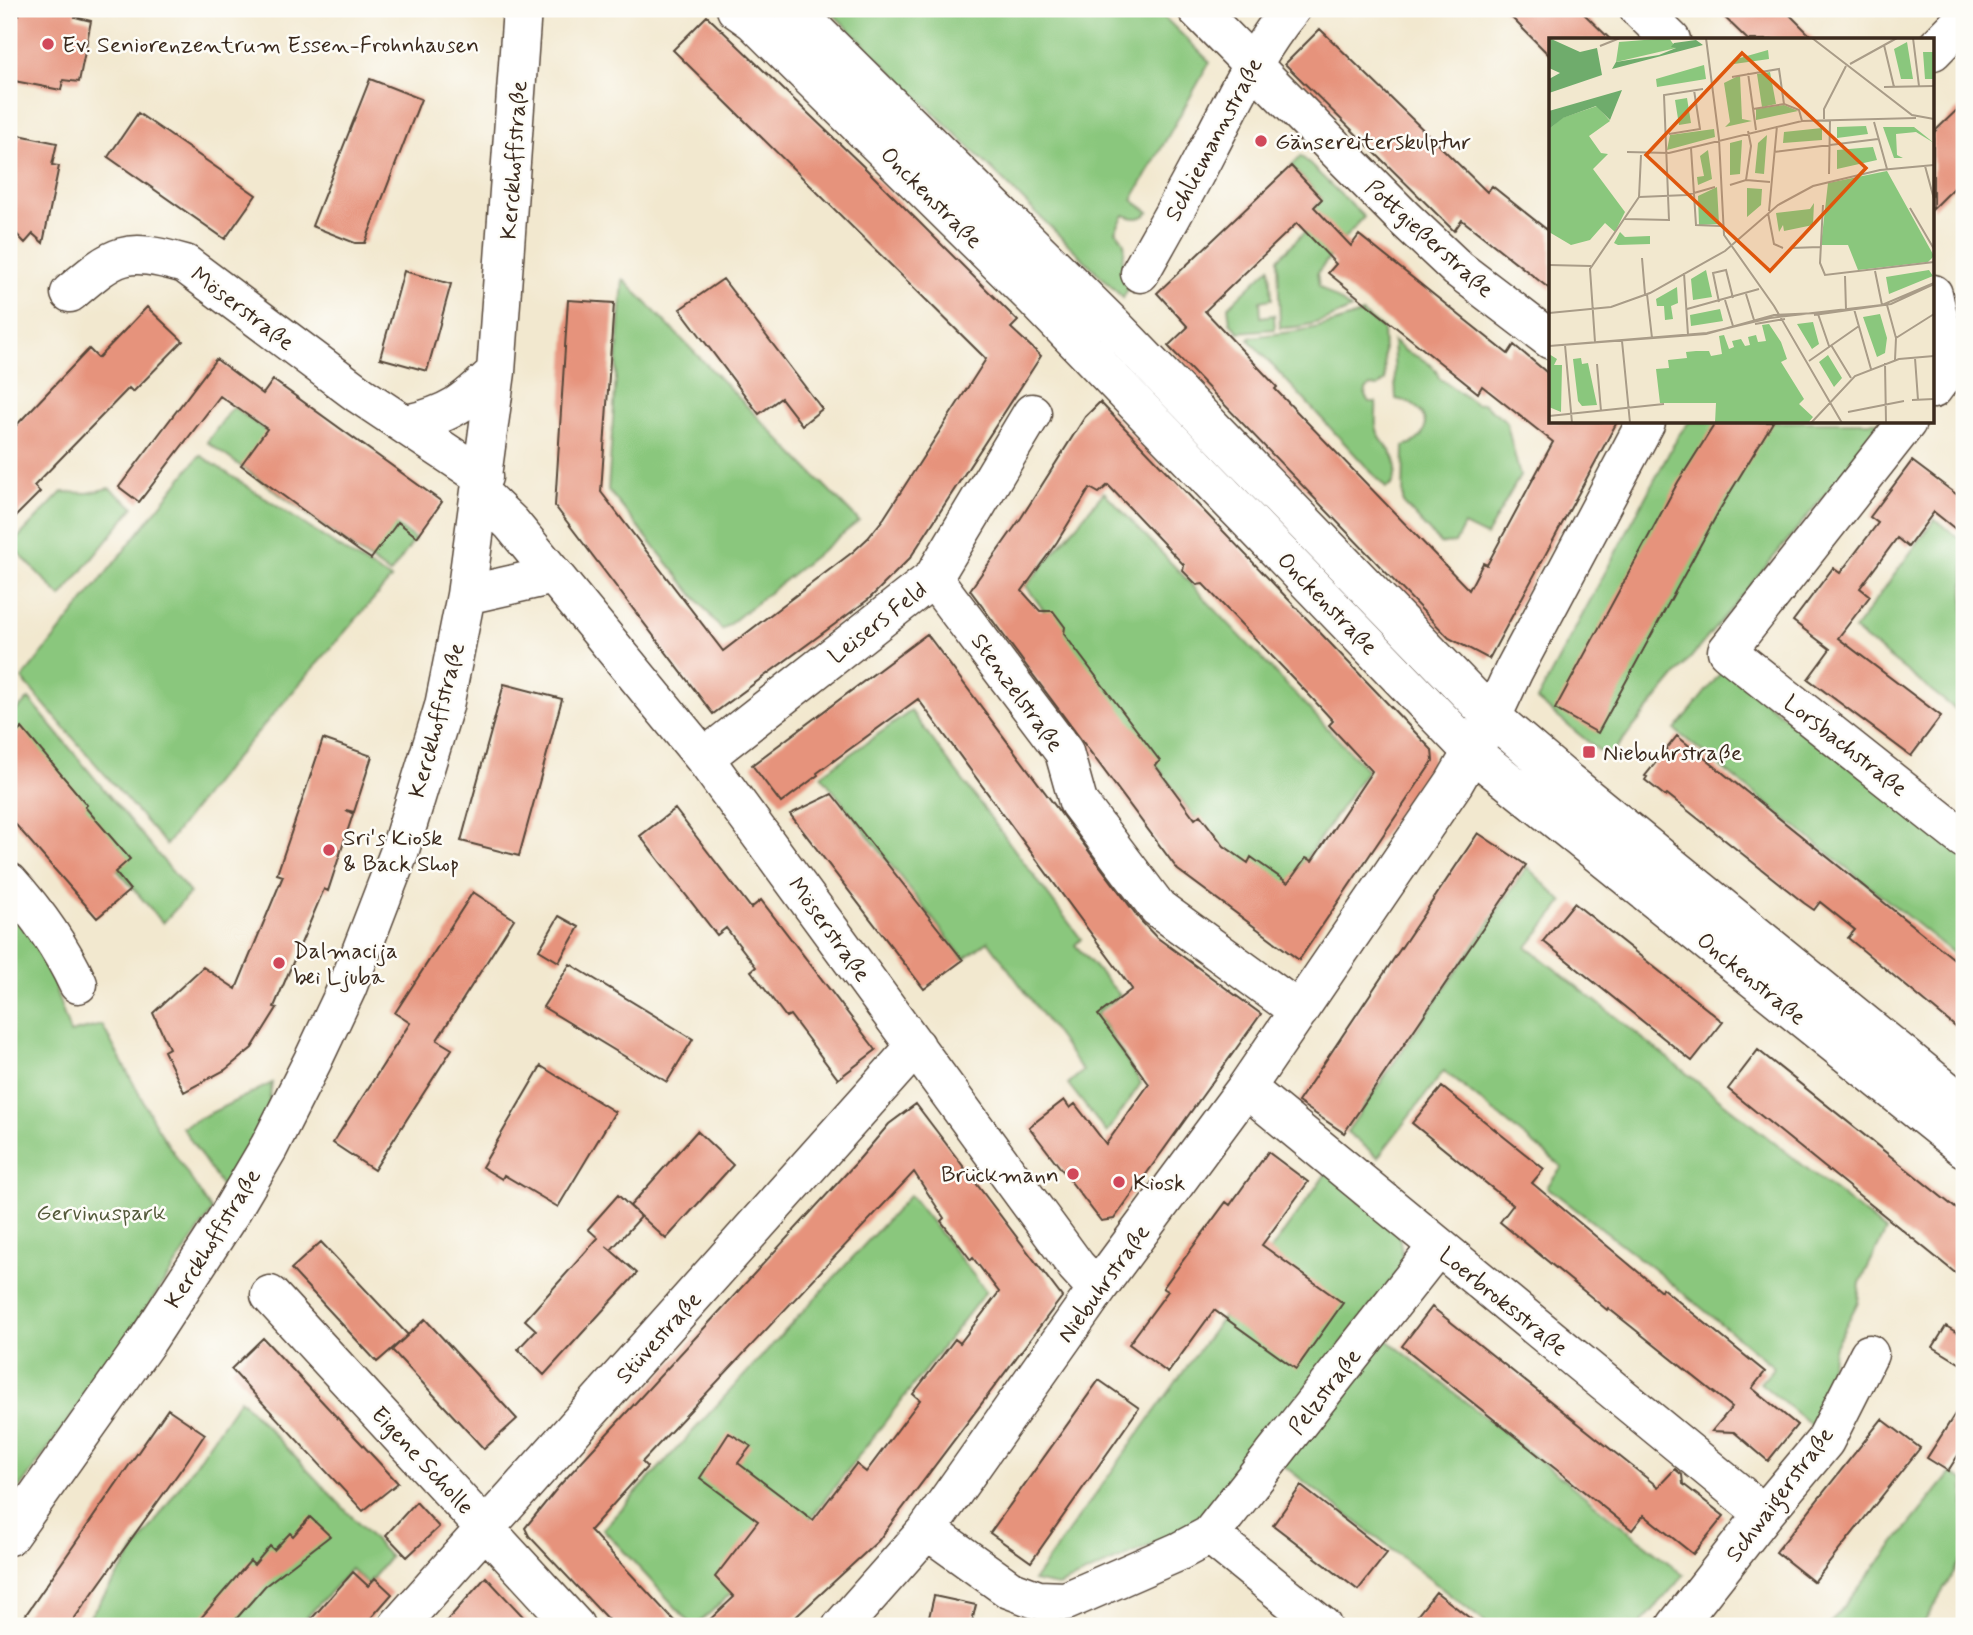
<svg xmlns="http://www.w3.org/2000/svg" width="1973" height="1635" viewBox="0 0 1973 1635" font-family="Mynerve,sans-serif">
	<rect width="100%" height="100%" fill="#fdfcf7"/>
	<filter id="ink" filterUnits="userSpaceOnUse"><feTurbulence type="fractalNoise" baseFrequency=".0143" numOctaves="2"/><feDisplacementMap in="SourceGraphic" scale="14" xChannelSelector="R" yChannelSelector="G"/><feConvolveMatrix kernelMatrix="1 2 1 2 8 2 1 2 1" color-interpolation-filters="sRGB"/></filter>
	<filter id="wash" filterUnits="userSpaceOnUse"><feTurbulence type="fractalNoise" baseFrequency=".00686" numOctaves="4" result="noise"/><feDisplacementMap in="SourceGraphic" scale="28" xChannelSelector="R" yChannelSelector="G"/><feGaussianBlur stdDeviation="1.57" result="paint"/><feColorMatrix in="noise" values="0 0 0 0 0 0 0 0 0 0 0 0 0 0 0 0 0 1.4 0 .05"/><feComposite in="paint" operator="in"/></filter>
	<g filter="url(#wash)">
		<rect width="100%" height="100%" fill="#f2e8cf"/>
		<!-- green -->
		<path fill="#8ac77d" stroke="#62784e" stroke-width="2" d="M 828,9 L 1156,9 L 1210,62 L 1132,200 L 1149,212 C 1141,220 1134,219 1124,215 L 1115,231 C 1125,240 1127,247 1122,260 L 1138,271 L 1123,298 Z
			M 1301,156 L 1364,217 L 1344,239 L 1309,212 L 1322,199 L 1291,166 Z
			M 1310,226 L 1330,257 L 1317,273 L 1319,286 L 1351,309 C 1329,320 1305,328 1280,328 L 1278,259 Z
			M 1270,267 L 1272,299 L 1260,301 L 1261,317 L 1274,315 L 1275,329 L 1239,332 L 1230,322 L 1228,307 Z
			M 623,279 L 859,521 L 722,630 L 608,490 Z
			M 1362,313 L 1383,329 L 1385,380 L 1378,387 L 1370,386 L 1366,390 L 1365,396 L 1369,402 L 1376,402 C 1377,410 1375,419 1376,426 C 1380,450 1406,451 1392,485 L 1386,488 L 1249,340 L 1251,337 C 1293,332 1323,329 1362,313 Z
			M 1393,341 C 1397,344 1403,350 1407,352 C 1418,357 1436,364 1439,378 L 1476,404 L 1483,403 L 1506,421 L 1520,476 L 1486,536 L 1464,525 L 1455,543 L 1441,544 L 1403,503 L 1404,446 C 1435,439 1431,404 1396,399 Z
			M 233,407 L 415,539 L 390,574 L 207,442 Z
			M 1689,422 L 1885,422 L 1608,758 L 1537,700 L 1678,436 Z
			M 200,455 L 352,556 L 391,579 L 217,779 L 166,845 L 22,679 Z
			M 109,488 L 134,507 L 61,597 L 11,545 L 62,492 L 88,493 Z
			M 1104,492 L 1367,770 L 1283,892 L 1210,839 L 1026,586 Z
			M 1935,519 L 1964,542 L 1964,716 L 1854,630 Z
			M 1723,670 L 1964,853 L 1964,962 L 1675,730 Z
			M 29,699 L 190,893 L 163,923 L 9,745 L 9,717 Z
			M 911,711 L 1081,939 L 1075,945 L 1120,995 L 1097,1013 L 1141,1083 L 1107,1133 L 1068,1084 L 1083,1071 L 988,941 L 964,959 L 821,775 Z
			M 1527,867 L 1563,902 L 1527,947 L 1886,1231 L 1860,1283 L 1858,1302 L 1835,1346 L 1820,1410 L 1812,1426 L 1760,1383 L 1774,1367 L 1656,1271 L 1547,1187 L 1562,1167 L 1444,1071 L 1378,1157 L 1347,1132 Z
			M 9,901 L 54,966 L 56,991 L 70,1033 L 102,1025 L 158,1129 L 212,1211 L 113,1358 L 9,1503 Z
			M 272,1083 L 266,1122 L 224,1190 L 182,1127 Z
			M 1327,1172 L 1399,1235 L 1404,1264 L 1200,1524 L 1058,1586 L 1033,1581 Z
			M 910,1195 L 986,1291 L 809,1520 L 696,1626 L 693,1626 L 603,1529 Z
			M 1379,1333 L 1684,1575 L 1639,1626 L 1490,1626 L 1279,1462 Z
			M 240,1399 L 390,1557 L 368,1584 L 351,1569 L 299,1626 L 83,1626 Z
			M 1951,1473 L 1964,1481 L 1964,1555 L 1922,1626 L 1828,1626 Z"/>
		<g id="blocks">
			<!-- building -->
			<path fill="#e6937b" fill-rule="evenodd" d="M 20,9 L 77,9 L 75,17 L 91,21 L 79,82 L 63,80 L 61,90 L 9,80 L 9,14 L 19,15 Z
				M 1503,9 L 1579,9 L 1611,40 L 1551,40 L 1551,57 Z
				M 1716,9 L 1784,9 L 1815,40 L 1748,40 Z
				M 707,16 L 864,167 L 1018,321 L 1011,328 L 1041,356 L 910,558 L 869,599 L 713,714 L 555,506 L 568,300 L 614,303 L 601,492 L 723,651 L 854,551 L 868,538 L 884,518 L 986,359 L 673,50 Z
				M 1320,29 L 1487,192 L 1492,186 L 1551,233 L 1551,290 L 1462,220 L 1454,231 L 1285,64 Z
				M 370,79 L 421,99 L 365,243 L 355,243 L 312,226 Z
				M 1964,103 L 1964,178 L 1933,209 L 1933,133 Z
				M 138,113 L 256,195 L 225,239 L 108,157 Z
				M 19,135 L 57,143 L 52,165 L 59,166 L 43,243 L 33,234 L 25,243 L 9,226 L 9,159 L 16,152 Z
				M 1291,166 L 1322,199 L 1314,207 L 1351,246 L 1359,235 L 1508,354 L 1514,345 L 1551,376 L 1551,422 L 1617,422 L 1489,659 L 1449,638 L 1168,346 L 1188,327 L 1157,293 ZM 1297,223 L 1336,264 L 1328,273 L 1478,393 L 1482,386 L 1553,442 L 1487,565 L 1483,563 L 1469,590 L 1275,389 L 1277,387 L 1205,311 Z
				M 404,271 L 451,284 L 427,371 L 380,358 Z
				M 723,279 L 822,409 L 802,425 L 781,398 L 759,414 L 680,309 Z
				M 147,307 L 183,341 L 133,392 L 129,388 L 34,486 L 40,492 L 9,523 L 9,433 L 89,349 L 98,358 Z
				M 216,359 L 263,394 L 273,380 L 442,502 L 417,537 L 398,522 L 371,559 L 359,551 L 241,465 L 267,429 L 220,396 L 139,502 L 119,487 Z
				M 1100,402 L 1432,750 L 1433,761 L 1299,960 L 1178,870 L 970,590 L 1021,518 L 1085,417 ZM 1108,485 L 1184,565 L 1183,571 L 1197,585 L 1203,584 L 1310,696 L 1333,721 L 1329,725 L 1372,771 L 1312,861 L 1306,858 L 1288,883 L 1251,857 L 1248,863 L 1224,846 L 1200,815 L 1195,819 L 1155,765 L 1160,761 L 1064,634 L 1065,627 L 1053,611 L 1040,611 L 1022,591 L 1057,542 L 1090,488 L 1099,493 Z
				M 1716,422 L 1773,422 L 1720,509 L 1598,733 L 1555,709 L 1678,482 Z
				M 1912,461 L 1964,500 L 1964,536 L 1934,512 L 1908,547 L 1897,538 L 1860,588 L 1870,596 L 1838,638 L 1941,716 L 1911,756 L 1808,679 L 1830,649 L 1793,621 L 1833,568 L 1840,573 L 1878,523 L 1870,517 Z
				M 927,634 L 1141,921 L 1155,936 L 1261,1014 L 1114,1219 L 1101,1221 L 1029,1127 L 1064,1100 L 1070,1108 L 1075,1104 L 1106,1144 L 1149,1084 L 1098,1015 L 1132,989 L 918,699 L 817,773 L 818,775 L 781,803 L 752,765 Z
				M 504,684 L 562,699 L 519,856 L 461,841 Z
				M 22,728 L 87,805 L 85,807 L 130,859 L 115,872 L 130,890 L 97,918 L 9,817 L 9,740 Z
				M 1677,736 L 1964,967 L 1964,1034 L 1848,938 L 1855,930 L 1820,902 L 1814,910 L 1804,903 L 1667,794 L 1665,796 L 1645,780 L 1647,777 L 1645,776 Z
				M 323,739 L 372,756 L 354,812 L 346,810 L 353,814 L 328,891 L 324,889 L 274,1007 L 277,1008 L 252,1048 L 225,1070 L 184,1092 L 164,1051 L 169,1048 L 153,1013 L 203,967 L 236,989 L 283,876 L 277,874 Z
				M 832,794 L 963,960 L 924,989 L 790,814 Z
				M 675,809 L 751,908 L 761,900 L 876,1050 L 838,1079 L 790,1015 L 786,1017 L 751,971 L 756,967 L 726,928 L 717,935 L 640,836 Z
				M 1478,833 L 1526,865 L 1344,1133 L 1298,1102 Z
				M 473,892 L 514,919 L 437,1040 L 452,1049 L 374,1170 L 333,1143 L 410,1023 L 395,1013 Z
				M 1574,903 L 1723,1022 L 1692,1061 L 1543,941 Z
				M 559,916 L 579,927 L 559,962 L 539,950 Z
				M 570,964 L 693,1039 L 667,1082 L 543,1007 Z
				M 1758,1050 L 1964,1215 L 1964,1280 L 1728,1089 Z
				M 541,1066 L 615,1112 L 558,1207 L 504,1175 L 502,1179 L 482,1167 Z
				M 1442,1087 L 1544,1169 L 1532,1183 L 1661,1291 L 1662,1288 L 1765,1372 L 1752,1388 L 1797,1425 L 1768,1461 L 1734,1432 L 1712,1431 L 1732,1407 L 1608,1308 L 1607,1310 L 1500,1222 L 1513,1205 L 1412,1123 Z
				M 916,1104 L 1062,1297 L 878,1541 L 786,1626 L 703,1626 L 734,1597 L 715,1577 L 758,1521 L 700,1478 L 729,1433 L 751,1446 L 738,1463 L 813,1520 L 856,1464 L 866,1472 L 920,1400 L 913,1394 L 955,1339 L 960,1343 L 999,1292 L 973,1258 L 971,1260 L 941,1221 L 944,1218 L 914,1172 L 642,1462 L 647,1467 L 590,1530 L 679,1626 L 614,1626 L 529,1536 L 525,1528 L 559,1486 L 855,1164 L 889,1124 Z
				M 697,1131 L 733,1165 L 666,1239 L 630,1206 Z
				M 1268,1152 L 1308,1182 L 1262,1245 L 1343,1303 L 1296,1369 L 1214,1310 L 1168,1373 L 1129,1344 L 1168,1291 L 1163,1288 L 1192,1248 L 1226,1202 L 1230,1205 Z
				M 618,1195 L 641,1217 L 611,1250 L 606,1246 L 637,1273 L 544,1375 L 518,1349 L 536,1330 L 525,1320 L 598,1238 L 588,1229 Z
				M 321,1242 L 408,1335 L 377,1362 L 291,1269 Z
				M 1432,1307 L 1658,1487 L 1675,1469 L 1682,1475 L 1683,1484 L 1724,1516 L 1693,1554 L 1644,1515 L 1632,1530 L 1402,1346 Z
				M 425,1319 L 517,1419 L 484,1449 L 392,1350 Z
				M 1946,1326 L 1964,1337 L 1964,1366 L 1933,1347 Z
				M 263,1338 L 398,1483 L 363,1511 L 231,1369 Z
				M 1099,1380 L 1139,1408 L 1031,1562 L 990,1533 Z
				M 1964,1400 L 1964,1446 L 1948,1471 L 1927,1458 Z
				M 168,1409 L 205,1434 L 187,1461 L 69,1626 L 18,1626 Z
				M 1882,1419 L 1920,1448 L 1814,1582 L 1776,1552 Z
				M 1301,1486 L 1387,1553 L 1358,1590 L 1273,1525 Z
				M 416,1502 L 439,1527 L 407,1557 L 386,1535 Z
				M 310,1517 L 330,1536 L 265,1586 L 230,1626 L 194,1626 L 250,1561 L 254,1565 L 270,1546 L 274,1550 L 290,1533 L 293,1536 Z
				M 353,1572 L 368,1586 L 375,1578 L 392,1594 L 364,1626 L 305,1626 Z
				M 486,1577 L 532,1626 L 442,1626 Z
				M 1436,1592 L 1480,1626 L 1409,1626 Z
				M 934,1596 L 976,1605 L 971,1626 L 927,1626 Z"/>
		</g>
	</g>
	<g filter="url(#ink)">
		<use href="#blocks" fill-opacity="0" stroke="#564639" stroke-width="2"/>
		<g fill="none" stroke-linecap="round" stroke-linejoin="round">
			<defs>
				<path id="minor" d="M 1197,9 L 1405,219 L 1458,269 L 1551,340
					M 1639,9 L 1671,40
					M 1933,51 L 1964,19
					M 1140,273 C 1163,232 1186,192 1207,151 C 1233,102 1255,52 1291,9
					M 70,293 C 117,253 124,247 185,264 L 360,395 L 483,477
					M 1933,294 C 1939,320 1944,352 1964,370
					M 1933,389 L 1954,361
					M 1907,422 L 1727,651 L 1964,839
					M 407,424 C 451,414 464,403 496,372
					M 481,494 L 511,523 L 704,758 L 1076,1266 L 1097,1289
					M 933,578 L 1064,752 L 1078,802 L 1158,908 L 1299,1011
					M 466,595 L 554,575
					M 704,758 L 933,578 L 1032,413
					M 9,882 C 37,913 60,945 78,984
					M 1246,1088 L 1764,1514
					M 270,1295 L 575,1626
					M 927,1530 L 1009,1589 L 1038,1600 L 1066,1601 L 1178,1552 L 1210,1535 L 1322,1626
					M 1210,1535 L 1437,1247
					M 9,1536 L 147,1341 L 229,1215 L 269,1147 L 313,1060 L 347,988 L 399,853 L 444,706 L 466,595 L 496,372 L 522,9
					M 398,1626 L 916,1046
					M 842,1626 L 927,1530 L 1100,1285 L 1246,1088 L 1454,783 L 1492,717 L 1514,670 L 1646,422
					M 1676,1626 L 1764,1514 L 1825,1441 L 1869,1354"/>
				<path id="major" d="M 736,9 L 753,21 L 1035,299 L 1472,752 L 1964,1148
					M 793,9 L 1112,324 L 1492,717 L 1568,782 L 1964,1105"/>
			</defs>
			<!-- minor casing -->
			<use href="#minor" stroke="#564639" stroke-width="41"/>
			<!-- major casing -->
			<use href="#major" stroke="#564639" stroke-width="41"/>
			<!-- minor -->
			<use href="#minor" stroke="#fff" stroke-width="38"/>
			<!-- major -->
			<use href="#major" stroke="#fff" stroke-width="38"/>
		</g>
	</g>
	<!-- markers -->
	<g fill="#d1495b" stroke="#fdfcf7" stroke-width="2.5">
		<circle cx="48" cy="44" r="7"/>
		<circle cx="1261" cy="141" r="7"/>
		<rect x="1582" y="745" width="14" height="14" rx="3.5"/>
		<circle cx="329" cy="850" r="7"/>
		<circle cx="279" cy="963" r="7"/>
		<circle cx="1073" cy="1174" r="7"/>
		<circle cx="1119" cy="1182" r="7"/>
	</g>
	<g text-anchor="middle" stroke-width="5" stroke-linejoin="round" paint-order="stroke">
		<!-- poi labels -->
		<g font-size="23" fill="#3b2a1e" stroke="#fdfcf7" text-anchor="start">
			<text x="62" y="52">Ev. Seniorenzentrum Essen-Frohnhausen</text>
			<text x="1275" y="149">Gänsereiterskulptur</text>
			<text x="1603" y="760">Niebuhrstraße</text>
			<text x="343" y="845">Sri's Kiosk<tspan x="343" dy="26">&amp; Back Shop</tspan></text>
			<text x="293" y="958">Dalmacija<tspan x="293" dy="26">bei Ljuba</tspan></text>
			<text x="1059" y="1182" text-anchor="end">Brückmann</text>
			<text x="1133" y="1190">Kiosk</text>
		</g>
		<!-- street labels -->
		<g font-size="23" fill="#3b2a1e" stroke="#fdfcf7">
			<text transform="translate(1213 139) rotate(-62)" y="8">Schliemannstraße</text>
			<text transform="translate(513 160) rotate(-86)" y="8">Kerckhoffstraße</text>
			<text transform="translate(932 197) rotate(45)" y="8">Onckenstraße</text>
			<text transform="translate(1430 238) rotate(42)" y="8">Pottgießerstraße</text>
			<text transform="translate(243 308) rotate(37)" y="8">Möserstraße</text>
			<text transform="translate(1328 603) rotate(46)" y="8">Onckenstraße</text>
			<text transform="translate(877 622) rotate(-38)" y="8">Leisers Feld</text>
			<text transform="translate(1018 692) rotate(54)" y="8">Stenzelstraße</text>
			<text transform="translate(436 720) rotate(-75)" y="8">Kerckhoffstraße</text>
			<text transform="translate(1846 745) rotate(38)" y="8">Lorsbachstraße</text>
			<text transform="translate(830 929) rotate(54)" y="8">Möserstraße</text>
			<text transform="translate(1752 978) rotate(39)" y="8">Onckenstraße</text>
			<text transform="translate(212 1238) rotate(-58)" y="8">Kerckhoffstraße</text>
			<text transform="translate(1103 1283) rotate(-54)" y="8">Niebuhrstraße</text>
			<text transform="translate(1504 1301) rotate(39)" y="8">Loerbroksstraße</text>
			<text transform="translate(658 1337) rotate(-48)" y="8">Stüvestraße</text>
			<text transform="translate(1324 1391) rotate(-52)" y="8">Pelzstraße</text>
			<text transform="translate(423 1460) rotate(47)" y="8">Eigene Scholle</text>
			<text transform="translate(1779 1494) rotate(-53)" y="8">Schwaigerstraße</text>
		</g>
		<!-- park labels -->
		<g font-size="23" fill="#53593a" stroke="#fdfcf7">
			<text x="101" y="1220">Gervinuspark</text>
		</g>
	</g>
	<!-- overview -->
	<g transform="translate(1549 38)">
		<rect width="385" height="385" fill="#f2e8cf"/>
		<path d="M 120,0 L 127,10 L 67,24 L 70,4 ZM 358,4 L 364,41 L 352,41 L 345,11 ZM 219,12 L 220,21 L 185,26 L 184,22 ZM 374,14 L 385,14 L 385,41 L 376,41 ZM 155,27 L 157,41 L 108,49 L 107,41 ZM 221,34 L 227,66 L 213,69 L 208,36 ZM 191,37 L 193,81 L 203,83 L 176,89 L 181,84 L 175,45 ZM 138,60 L 142,85 L 130,87 L 126,62 ZM 235,67 L 249,73 L 207,82 L 207,71 ZM 48,68 L 61,83 L 40,98 L 52,115 L 59,116 L 44,131 L 76,174 L 66,194 L 56,185 L 41,202 L 22,207 L 0,194 L 0,91 L 13,80 ZM 317,88 L 319,96 L 288,100 L 288,89 ZM 334,89 L 365,89 L 385,105 L 367,94 L 347,96 L 348,117 L 354,120 L 345,120 ZM 273,90 L 273,102 L 234,105 L 235,94 ZM 165,91 L 166,99 L 118,112 L 121,97 ZM 218,97 L 215,136 L 206,135 L 209,105 ZM 193,102 L 191,136 L 181,137 L 181,105 ZM 324,109 L 328,122 L 288,131 L 288,112 ZM 159,112 L 163,141 L 149,147 L 148,139 L 155,138 L 151,118 ZM 338,133 L 385,218 L 379,224 L 309,232 L 299,207 L 272,207 L 279,145 ZM 168,149 L 170,186 L 150,187 L 149,158 ZM 198,150 L 213,151 L 212,167 L 198,179 ZM 265,165 L 264,187 L 235,193 L 234,187 L 230,194 L 227,175 L 261,171 ZM 71,194 L 76,199 L 101,198 L 101,206 L 69,207 L 65,205 ZM 157,232 L 163,259 L 144,262 L 142,241 ZM 380,232 L 384,238 L 340,256 L 337,239 ZM 128,249 L 129,265 L 122,268 L 124,281 L 116,282 L 115,268 L 108,268 L 107,261 ZM 171,271 L 174,283 L 142,288 L 141,277 ZM 331,276 L 338,300 L 336,315 L 328,319 L 314,279 ZM 264,284 L 270,306 L 263,311 L 248,286 ZM 220,286 L 232,304 L 238,321 L 232,324 L 255,361 L 250,366 L 264,379 L 259,385 L 166,385 L 167,365 L 111,365 L 107,331 L 120,330 L 119,322 L 138,320 L 137,314 L 147,313 L 160,313 L 162,318 L 173,316 L 170,298 L 175,297 L 180,311 L 185,309 L 183,303 L 192,301 L 196,308 L 201,307 L 199,299 L 207,297 L 209,304 L 217,303 L 213,287 ZM 0,316 L 8,321 L 5,327 L 13,327 L 12,374 L 0,369 ZM 279,317 L 293,340 L 285,349 L 270,324 ZM 32,320 L 33,326 L 39,325 L 48,367 L 33,368 L 29,363 L 24,321 Z" fill="#8ac77d"/>
		<path d="M 0,0 L 31,14 L 48,10 L 53,37 L 0,55 L 0,41 L 11,35 L 0,30 ZM 147,2 L 154,7 L 63,31 L 67,24 L 110,17 L 127,10 L 122,9 L 125,5 ZM 73,52 L 61,82 L 47,68 L 14,80 L 0,91 L 0,73 Z" fill="#6fac6c"/>
		<path fill="none" stroke="#a99c88" stroke-width="2" d="M 157,0 L 170,101 L 175,197 L 225,268 L 293,385M 263,0 L 363,77 L 385,81M 364,0 L 370,48M 335,7 L 345,49M 51,8 L 71,0M 301,26 L 348,0M 199,35 L 207,92M 183,39 L 230,31 L 235,66 L 250,72 L 253,83M 335,49 L 385,48M 204,71 L 235,66M 275,81 L 275,71 L 297,28M 325,84 L 338,131M 120,96 L 151,91 L 145,52M 142,110 L 147,187 L 172,188M 78,114 L 120,115 L 253,83 L 367,80M 225,114 L 329,101M 376,128 L 385,161M 280,136 L 281,82M 197,142 L 202,108 L 199,93M 181,147 L 197,142 L 221,144M 90,159 L 138,157 L 166,149M 274,167 L 271,225 L 276,237 L 385,224M 361,170 L 385,211M 220,173 L 228,88M 219,175 L 225,206 L 234,210M 76,181 L 120,182 L 115,57 L 154,51M 242,210 L 271,209M 93,220 L 96,256M 0,227 L 42,228M 326,233 L 333,267M 135,235 L 139,297M 296,238 L 297,272M 98,256 L 103,300M 197,256 L 205,282M 176,262 L 184,288M 170,264 L 164,235 L 177,232 L 184,260M 338,267 L 347,300 L 346,322M 138,271 L 210,251M 305,271 L 322,331M 0,275 L 62,269 L 101,255 L 176,213 L 229,167 L 264,148 L 331,132 L 385,127M 269,276 L 280,308M 265,277 L 342,266 L 385,246M 206,286 L 236,281M 347,300 L 385,276M 73,303 L 81,385M 46,304 L 41,231 L 90,159 L 92,117M 16,307 L 23,385M 282,307 L 302,340M 0,308 L 157,296 L 225,277 L 269,275M 0,308 L 158,295 L 221,280 L 333,267 L 385,245M 366,320 L 369,362M 260,323 L 310,288M 336,325 L 337,385M 48,326 L 52,373M 363,362 L 385,361M 299,374 L 355,363M 0,378 L 115,366M 262,385 L 306,338 L 350,321 L 385,318"/>
		<path fill="#df570d" fill-opacity="0.15" stroke="#df570d" stroke-width="3.5" d="M 193,15 L 317,130 L 221,233 L 97,117 Z"/>
		<rect width="385" height="385" fill="none" stroke="#3b2a1e" stroke-width="3.5"/>
	</g>
	<!-- margin -->
	<rect width="1973" height="1635" fill="none" stroke="#fdfcf7" stroke-width="35"/>
</svg>
